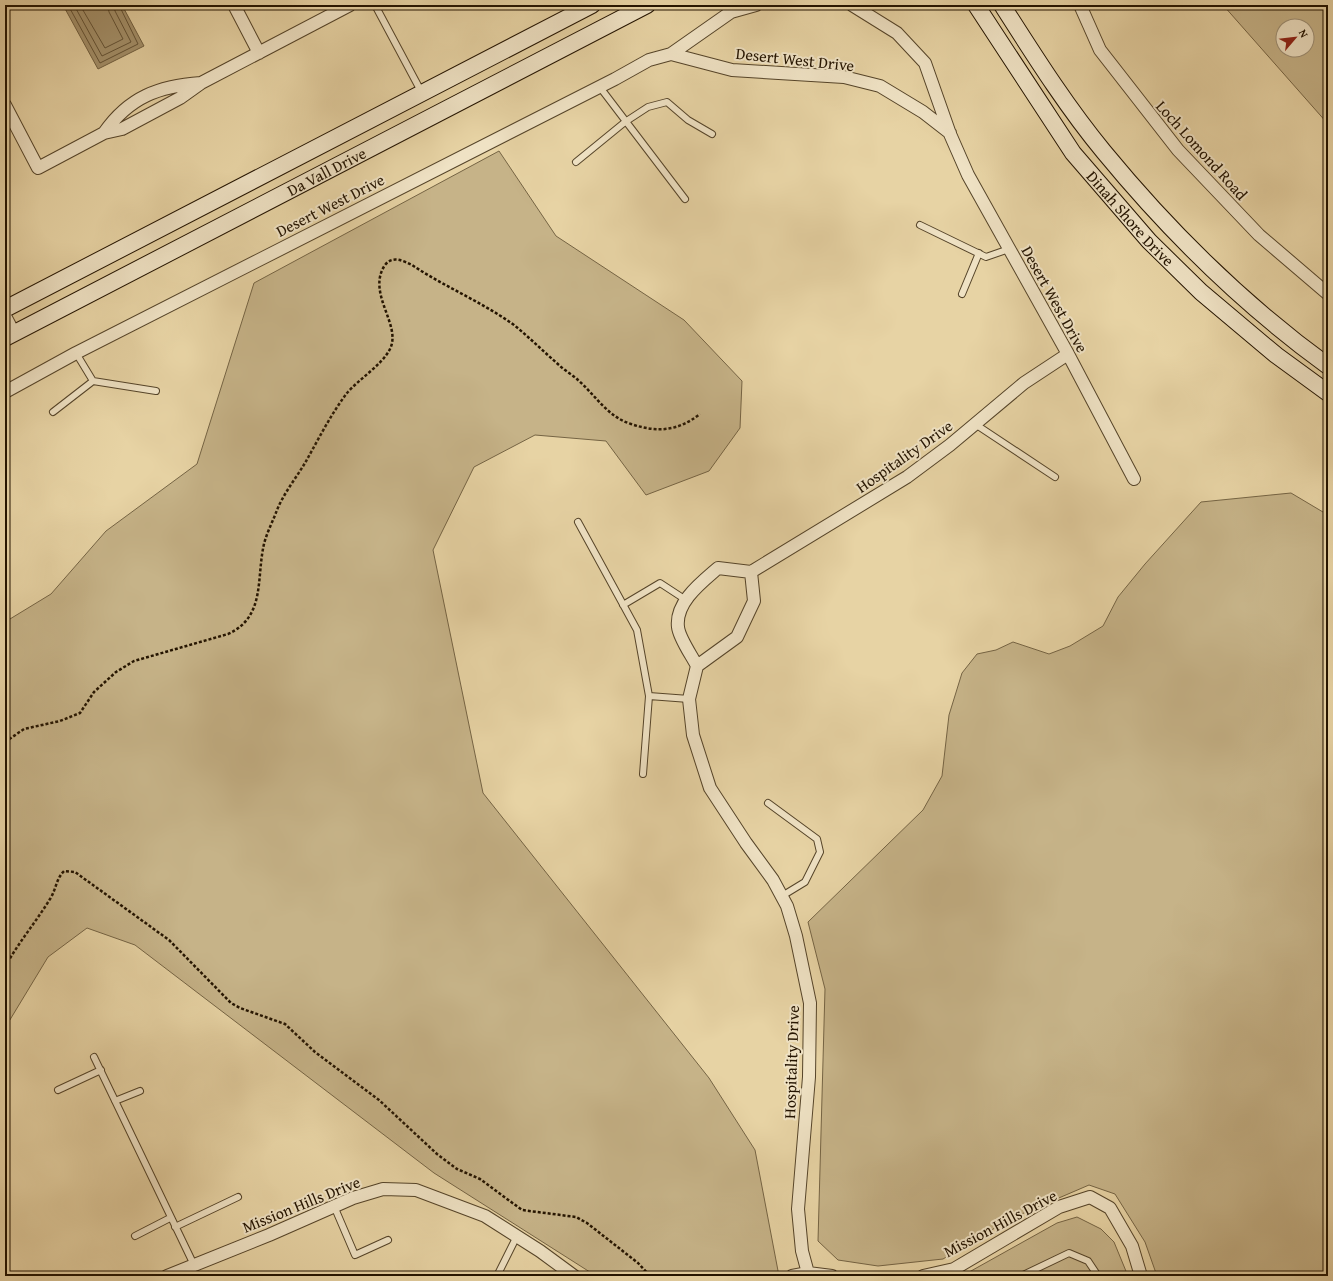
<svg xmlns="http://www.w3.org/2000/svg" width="1333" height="1281" viewBox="0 0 1333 1281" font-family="'Gentium Book Plus',serif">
	<rect width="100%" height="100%" fill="#e7d3a4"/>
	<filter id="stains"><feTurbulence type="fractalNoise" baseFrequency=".005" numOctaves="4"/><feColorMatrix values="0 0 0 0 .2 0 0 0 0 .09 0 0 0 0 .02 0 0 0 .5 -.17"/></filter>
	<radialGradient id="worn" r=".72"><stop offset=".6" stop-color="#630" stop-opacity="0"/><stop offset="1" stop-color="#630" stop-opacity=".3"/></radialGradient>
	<!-- green -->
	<path fill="#c6b388" stroke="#756444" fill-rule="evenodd" d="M 1223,5 L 1328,5 L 1328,124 ZM 1283,26 L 1307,26 L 1307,50 L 1283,50 Z
		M 499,151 L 556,236 L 684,320 L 742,381 L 740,428 L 709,471 L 646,495 L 606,441 L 535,435 L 474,467 L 433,550 L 483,793 L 709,1078 L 755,1150 L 779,1276 L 593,1276 L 593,1274 L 434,1173 L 135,945 L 87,928 L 48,957 L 5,1028 L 5,622 L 51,594 L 106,531 L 197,464 L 254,283 Z
		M 1291,493 L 1328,515 L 1328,1276 L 1157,1276 L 1145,1242 L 1115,1194 L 1089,1185 L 1010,1219 L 943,1259 L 878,1266 L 838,1260 L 818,1241 L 825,989 L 808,922 L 923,810 L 942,776 L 949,715 L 962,673 L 977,654 L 996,650 L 1013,642 L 1049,654 L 1070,646 L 1103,626 L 1118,597 L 1145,564 L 1201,502 Z
		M 1077,1217 L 1101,1229 L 1114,1242 L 1128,1276 L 962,1276 L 1057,1223 Z"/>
	<!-- water -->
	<path fill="#a5926c" stroke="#716041" d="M 63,5 L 122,5 L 144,46 L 98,69 Z"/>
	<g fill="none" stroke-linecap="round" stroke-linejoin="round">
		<!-- shore -->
		<path stroke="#645336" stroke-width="1" d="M 68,5 L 100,63 L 138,44 L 119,5
			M 74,5 L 102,56 L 131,42 L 115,11 L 114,5
			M 80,5 L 105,48 L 123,39 L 109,12 L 108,5"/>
		<defs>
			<path id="lane" d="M 375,5 L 422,93
				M 599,86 L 685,199
				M 576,162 L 625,122 L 648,107 L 667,102 L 688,120 L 712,134
				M 920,225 L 986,257 L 1009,249
				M 962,294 L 979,253
				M 76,353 L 93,381 L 156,391
				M 53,412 L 93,381
				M 975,424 L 1055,477
				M 578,522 L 637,630 L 649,696 L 643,774
				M 623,605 L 660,583 L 686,600
				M 649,696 L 689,699
				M 768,803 L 817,839 L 820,852 L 805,882 L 782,896
				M 94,1057 L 194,1265
				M 58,1090 L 101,1070
				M 115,1101 L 140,1091
				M 334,1206 L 355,1255 L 388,1240
				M 175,1227 L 238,1197
				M 135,1236 L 170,1218
				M 497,1276 L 517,1236
				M 1021,1276 L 1069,1253 L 1088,1261 L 1098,1276"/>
			<path id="street" d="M 234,5 L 259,53
				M 852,5 L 897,33 L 925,63 L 950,134 L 968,175 L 1068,354 L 1134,479
				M 1080,5 L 1100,50 L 1178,150 L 1259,235 L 1328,294
				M 671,54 L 732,70 L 844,77 L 880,86 L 923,112 L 950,133
				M 5,105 L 38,168 L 104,133 L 122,129 L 180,98 L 201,83 L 350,5
				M 104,133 C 129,97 159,86 201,83
				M 5,316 L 14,333
				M 5,392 L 76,353 L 615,79 L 649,60 L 671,54 L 731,12 L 756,5
				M 751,572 L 907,477 L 950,445 L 1024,383 L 1068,354
				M 697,666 C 692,656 679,638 678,627 C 675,602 702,582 718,568 L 751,572 L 754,601 L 737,637 L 697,666 L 689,699 L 693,735 L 710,788 L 746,843 L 773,880 L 787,906 L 796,936 L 810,1003 L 809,1077 L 798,1209 L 802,1251 L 808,1273
				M 167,1276 L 269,1235 L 353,1198 L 383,1189 L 416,1190 L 485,1216 L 540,1251 L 574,1276
				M 792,1276 L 808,1273 L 832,1276
				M 923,1276 L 954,1269 L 1059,1207 L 1090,1197 L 1110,1208 L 1132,1246 L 1141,1276"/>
			<g id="secondary">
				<path id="s1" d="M 976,5 L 1073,153 L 1149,241 L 1201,292 L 1276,355 L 1328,393"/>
				<path d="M 1002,5 C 1034,55 1066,106 1104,152 C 1169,231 1244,305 1328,366"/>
				<path d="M 5,309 L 592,5"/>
				<path id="s2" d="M 5,338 L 647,5"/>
			</g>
		</defs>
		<!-- lane casing -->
		<use href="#lane" stroke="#554429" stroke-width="8"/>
		<!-- street casing -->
		<use href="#street" stroke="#554429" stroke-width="14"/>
		<!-- secondary casing -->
		<use href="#secondary" stroke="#241400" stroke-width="18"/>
		<!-- path -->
		<path stroke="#241400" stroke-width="2.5" stroke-dasharray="3 2" stroke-linecap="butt" d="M 5,742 L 24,729 L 60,721 L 80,713 L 94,692 L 116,672 L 134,661 L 228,634 C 266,617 256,578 264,544 C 267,532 273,521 277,510 C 284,493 296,478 305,463 C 318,440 331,414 347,393 C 359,379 382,365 390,349 C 402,325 366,293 385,265 C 393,255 403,261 412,265 C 445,287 482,302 514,325 C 530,338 544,352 559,365 C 565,371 573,375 578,380 C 596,396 608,417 631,424 C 658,433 678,431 700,414
			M 5,967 C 18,943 36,922 50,899 C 56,890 56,879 64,871 L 75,872 L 169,940 L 231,1003 L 240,1008 L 285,1024 L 315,1052 L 379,1100 L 437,1154 L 457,1169 L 480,1179 L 522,1210 L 576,1217 L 587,1223 L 638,1263 L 650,1276"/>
		<!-- lane -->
		<use href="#lane" stroke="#efe2c4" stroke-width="6"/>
		<!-- street -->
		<use href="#street" stroke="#efe2c4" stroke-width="12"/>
		<!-- secondary -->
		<use href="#secondary" stroke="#efe2c4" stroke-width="16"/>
	</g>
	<g text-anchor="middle" stroke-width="4" stroke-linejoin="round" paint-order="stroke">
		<!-- street labels -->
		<g font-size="16" fill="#241400" stroke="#efe2c4">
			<text transform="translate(795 59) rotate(6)" y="6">Desert West Drive</text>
			<text transform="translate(1202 150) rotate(48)" y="6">Loch Lomond Road</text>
			<text dy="6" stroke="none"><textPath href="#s2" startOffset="362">Da Vall Drive</textPath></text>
			<text transform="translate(330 205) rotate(-27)" y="6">Desert West Drive</text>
			<text dy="6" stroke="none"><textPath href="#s1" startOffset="264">Dinah Shore Drive</textPath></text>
			<text transform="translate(1055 299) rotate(61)" y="6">Desert West Drive</text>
			<text transform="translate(904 456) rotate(-35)" y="6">Hospitality Drive</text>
			<text transform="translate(791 1062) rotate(-88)" y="6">Hospitality Drive</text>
			<text transform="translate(301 1204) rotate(-22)" y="6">Mission Hills Drive</text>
			<text transform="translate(1000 1223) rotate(-28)" y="6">Mission Hills Drive</text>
		</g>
	</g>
	<!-- margin -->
	<rect width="1333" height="1281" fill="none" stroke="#e7d3a4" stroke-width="20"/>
	<rect x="6" y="6" width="1321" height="1269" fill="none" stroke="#241400" stroke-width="2"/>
	<rect x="10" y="10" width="1313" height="1261" fill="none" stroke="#241400"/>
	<!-- north arrow -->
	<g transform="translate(1295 38) rotate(62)"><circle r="19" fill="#efe2c4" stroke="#9e9076"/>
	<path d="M0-3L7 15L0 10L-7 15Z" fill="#8f2418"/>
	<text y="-6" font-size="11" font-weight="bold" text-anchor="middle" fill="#241400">N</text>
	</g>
	<rect width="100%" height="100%" filter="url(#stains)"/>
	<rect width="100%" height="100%" fill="url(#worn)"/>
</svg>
